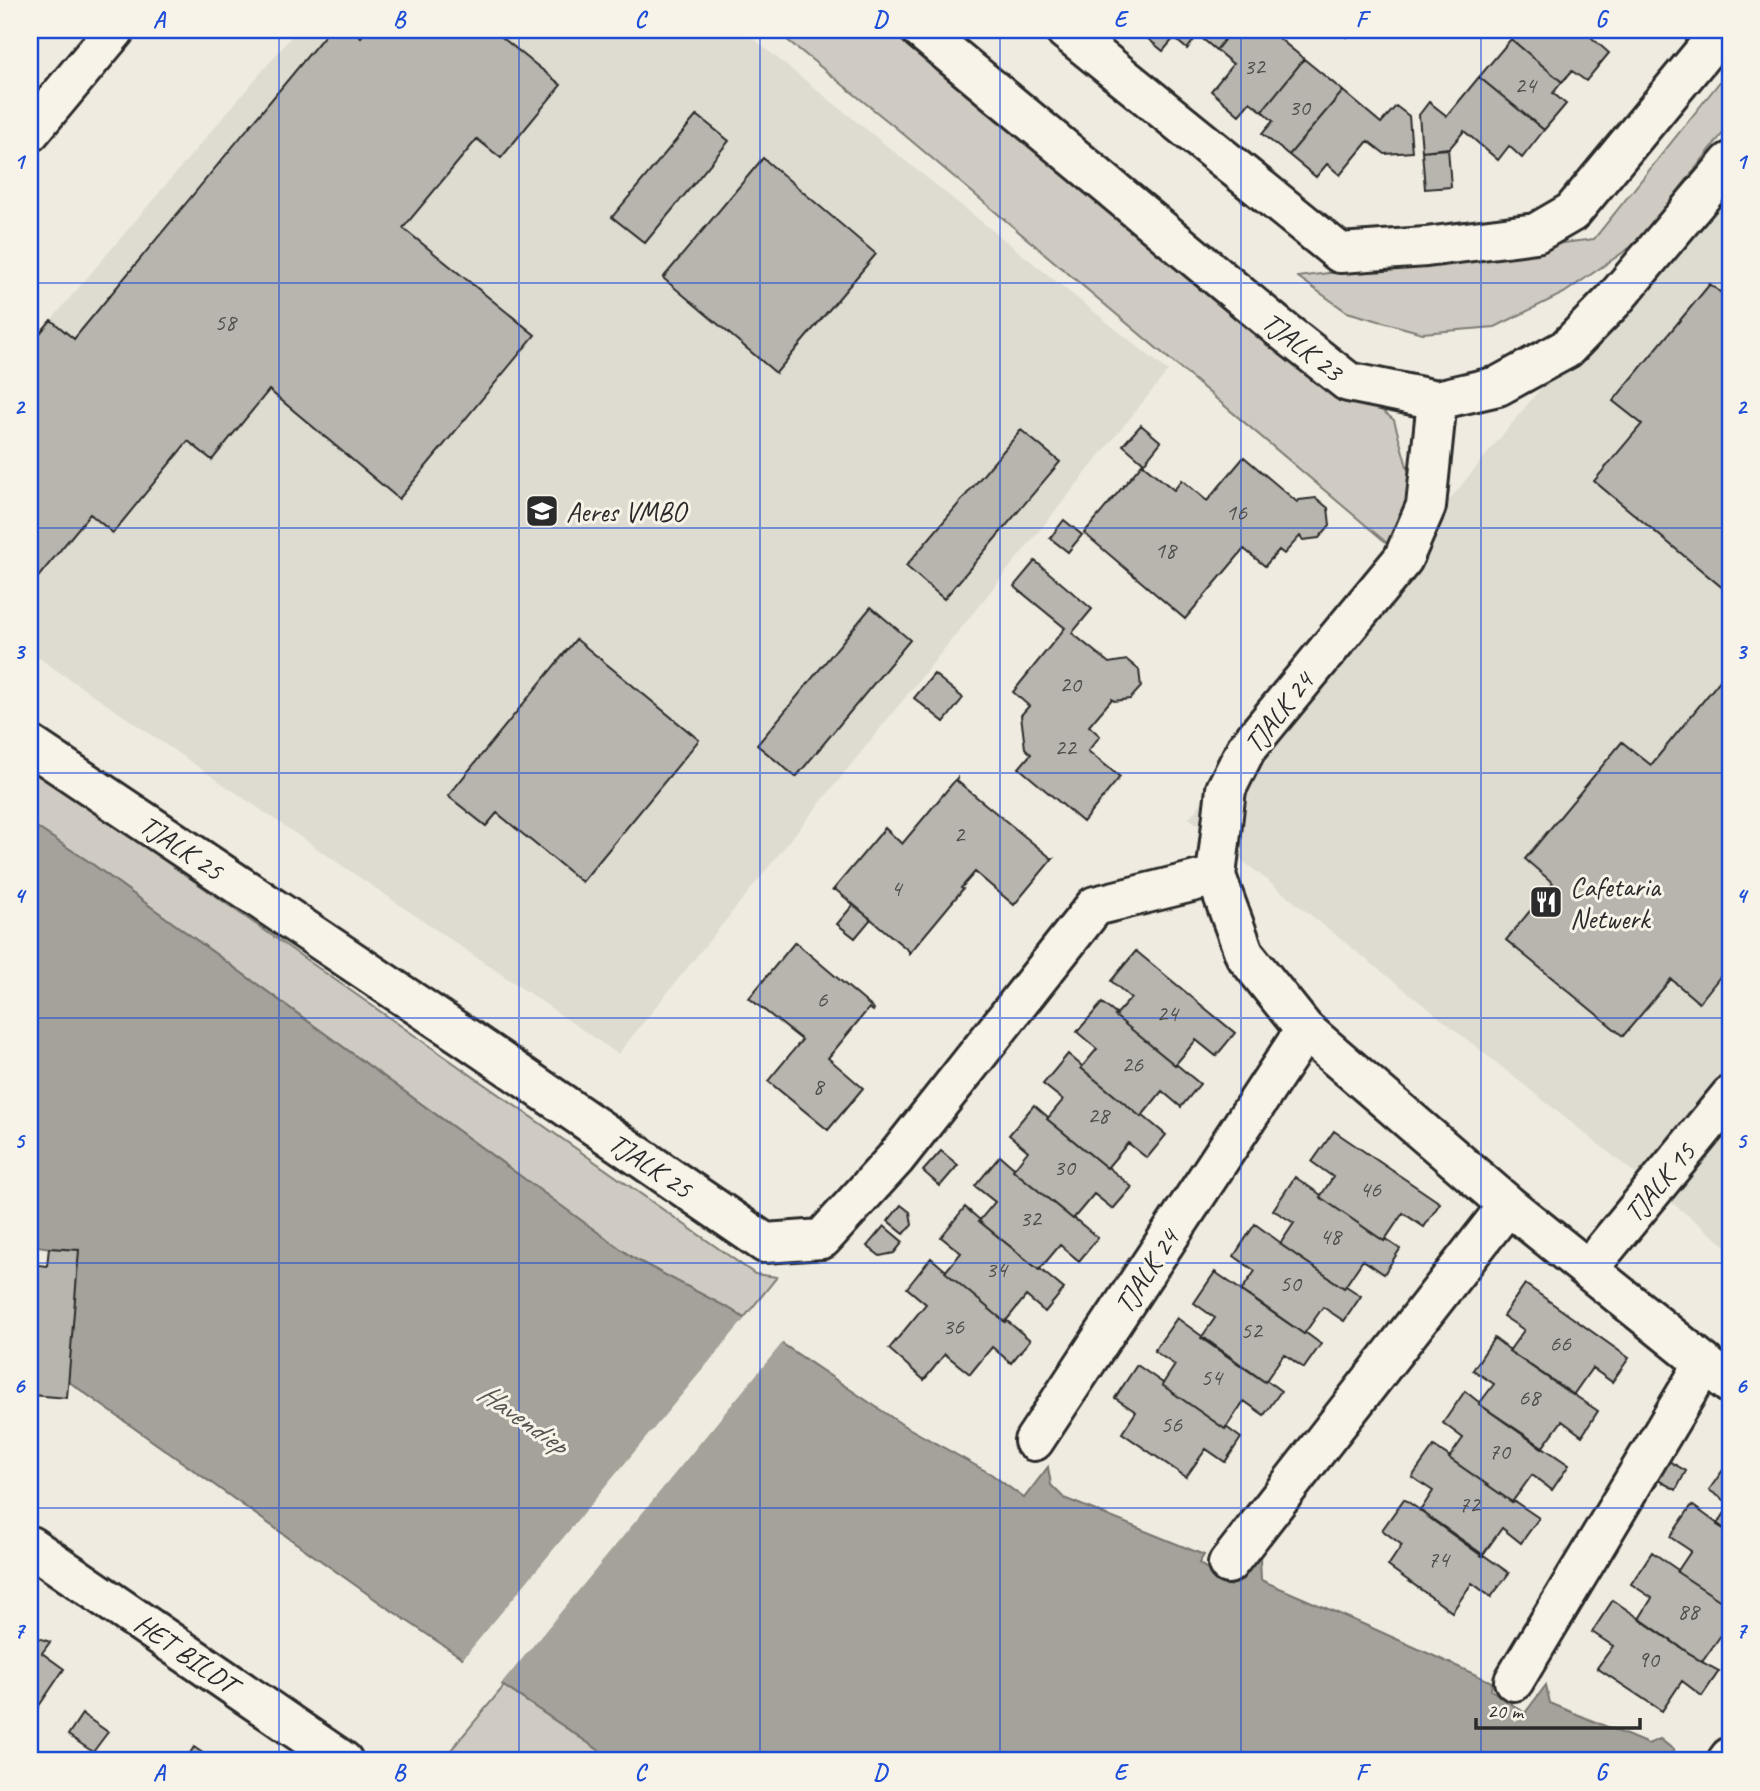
<svg xmlns="http://www.w3.org/2000/svg" width="1760" height="1791" viewBox="0 0 1760 1791" font-family="Caveat,sans-serif">
	<rect width="100%" height="100%" fill="#efebe0"/>
	<filter id="ink" filterUnits="userSpaceOnUse"><feTurbulence type="fractalNoise" baseFrequency=".0143" numOctaves="2"/><feDisplacementMap in="SourceGraphic" scale="14" xChannelSelector="R" yChannelSelector="G"/><feConvolveMatrix kernelMatrix="1 2 1 2 8 2 1 2 1" color-interpolation-filters="sRGB"/></filter>
	<g filter="url(#ink)">
		<!-- built -->
		<path fill="#dedbd1" d="M 297,30 L 742,30 L 1168,371 L 618,1054 L 30,652 L 30,345 Z
			M 1730,157 L 1730,1249 L 1189,818 Z"/>
		<!-- green -->
		<path fill="#cfcbc2" stroke="#7d7b76" stroke-width="2" d="M 775,30 L 888,30 L 1195,279 L 1355,389 L 1394,420 L 1411,481 L 1403,517 L 1388,544 L 895,127 Z
			M 1730,69 L 1730,124 L 1638,242 L 1564,293 L 1495,327 L 1422,333 L 1347,312 L 1298,277 L 1594,239 Z
			M 30,766 L 755,1274 L 777,1277 L 744,1318 L 732,1310 L 633,1258 L 88,861 L 30,823 Z
			M 504,1686 L 615,1761 L 467,1761 L 451,1750 Z"/>
		<!-- water -->
		<path fill="#a4a29a" stroke="#74726e" stroke-width="2" d="M 30,823 L 88,861 L 633,1258 L 732,1310 L 903,1425 L 991,1474 L 1024,1498 L 1048,1467 L 1051,1485 L 1064,1498 L 1204,1555 L 1199,1563 L 1230,1586 L 1260,1558 L 1261,1580 L 1372,1628 L 1492,1682 L 1491,1690 L 1525,1713 L 1546,1685 L 1550,1703 L 1648,1744 L 1660,1739 L 1674,1750 L 1668,1761 L 615,1761 L 379,1602 L 44,1364 L 58,1249 L 30,1245 Z"/>
		<!-- pier -->
		<path fill="#efebe0" d="M 747,1316 L 784,1341 L 499,1687 L 461,1661 Z"/>
		<!-- building -->
		<path fill="#b8b5ae" stroke="#2b2b2b" stroke-width="2" d="M 329,30 L 353,30 L 361,37 L 367,30 L 493,30 L 561,85 L 501,158 L 477,139 L 403,228 L 535,335 L 399,499 L 269,390 L 212,460 L 188,441 L 113,533 L 90,514 L 30,587 L 30,345 L 51,320 L 74,339 Z
			M 1137,30 L 1232,30 L 1216,50 L 1198,35 L 1187,49 L 1174,38 L 1163,51 Z
			M 1232,30 L 1269,30 L 1304,59 L 1262,111 L 1250,102 L 1239,115 L 1211,91 L 1233,64 L 1216,50 Z
			M 1338,30 L 1352,30 L 1346,37 Z
			M 1518,30 L 1583,30 L 1609,53 L 1586,81 L 1572,71 L 1562,82 L 1511,39 Z
			M 1511,39 L 1562,82 L 1553,93 L 1566,104 L 1544,130 L 1479,77 Z
			M 1304,59 L 1343,91 L 1289,155 L 1262,134 L 1273,121 L 1262,111 Z
			M 1479,77 L 1544,130 L 1522,158 L 1509,146 L 1498,160 L 1464,131 L 1449,149 L 1422,151 L 1419,115 L 1429,102 L 1447,116 Z
			M 1343,91 L 1381,123 L 1396,106 L 1409,116 L 1412,152 L 1385,154 L 1368,141 L 1340,175 L 1327,164 L 1316,177 L 1289,155 Z
			M 697,115 L 729,141 L 645,243 L 612,217 Z
			M 1448,148 L 1451,187 L 1425,189 L 1422,151 Z
			M 763,158 L 876,254 L 776,373 L 663,278 Z
			M 1710,284 L 1730,300 L 1730,594 L 1594,481 L 1642,424 L 1613,401 Z
			M 1141,425 L 1161,442 L 1144,463 L 1123,445 Z
			M 1021,430 L 1060,462 L 944,599 L 906,566 Z
			M 1244,457 L 1297,502 L 1299,500 L 1316,498 L 1328,508 L 1330,525 L 1319,538 L 1303,540 L 1300,536 L 1284,554 L 1279,550 L 1265,566 L 1244,549 L 1185,619 L 1084,533 L 1142,464 L 1174,490 L 1182,480 L 1207,501 Z
			M 1064,520 L 1082,535 L 1068,552 L 1050,538 Z
			M 1035,561 L 1092,609 L 1072,633 L 1109,663 L 1127,660 L 1139,670 L 1141,687 L 1130,699 L 1114,701 L 1112,699 L 1089,726 L 1100,736 L 1088,751 L 1120,777 L 1083,822 L 1019,768 L 1031,754 L 1025,748 L 1021,715 L 1029,706 L 1013,692 L 1065,628 L 1014,586 Z
			M 871,607 L 910,640 L 796,777 L 757,745 Z
			M 576,639 L 699,740 L 582,882 L 497,813 L 486,826 L 448,796 Z
			M 1730,668 L 1730,964 L 1699,1003 L 1671,979 L 1623,1036 L 1506,940 L 1553,883 L 1525,859 L 1622,742 L 1651,765 Z
			M 934,674 L 963,698 L 944,722 L 914,698 Z
			M 957,778 L 957,781 L 1051,858 L 1053,858 L 1014,905 L 975,872 L 961,888 L 963,889 L 909,954 L 909,951 L 836,890 L 833,890 L 885,828 L 902,844 Z
			M 853,905 L 871,919 L 855,938 L 837,924 Z
			M 795,942 L 874,1009 L 873,1011 L 869,1008 L 828,1058 L 863,1088 L 828,1130 L 768,1081 L 802,1040 L 749,998 Z
			M 1136,951 L 1235,1033 L 1216,1056 L 1196,1040 L 1175,1065 L 1115,1016 L 1131,998 L 1111,981 Z
			M 1102,1003 L 1117,1015 L 1115,1016 L 1175,1065 L 1176,1064 L 1200,1084 L 1181,1107 L 1162,1091 L 1141,1117 L 1081,1068 L 1097,1049 L 1077,1032 Z
			M 1068,1054 L 1082,1066 L 1081,1068 L 1141,1117 L 1142,1115 L 1166,1135 L 1147,1158 L 1128,1143 L 1107,1168 L 1047,1119 L 1063,1100 L 1043,1084 Z
			M 1034,1105 L 1048,1117 L 1047,1119 L 1107,1168 L 1108,1167 L 1132,1187 L 1113,1209 L 1094,1194 L 1073,1219 L 1013,1170 L 1028,1151 L 1009,1135 Z
			M 1334,1131 L 1440,1203 L 1424,1227 L 1403,1213 L 1384,1241 L 1320,1197 L 1333,1177 L 1312,1162 Z
			M 941,1151 L 958,1165 L 940,1186 L 923,1171 Z
			M 1000,1156 L 1014,1168 L 1013,1170 L 1073,1219 L 1074,1218 L 1098,1238 L 1079,1261 L 1060,1245 L 1039,1270 L 979,1221 L 995,1202 L 975,1186 Z
			M 1295,1177 L 1321,1195 L 1320,1197 L 1384,1241 L 1385,1239 L 1400,1249 L 1384,1274 L 1363,1260 L 1344,1288 L 1280,1244 L 1294,1223 L 1273,1210 Z
			M 901,1205 L 910,1212 L 912,1225 L 904,1234 L 888,1221 Z
			M 965,1207 L 980,1220 L 979,1221 L 1039,1270 L 1040,1269 L 1064,1289 L 1045,1312 L 1026,1296 L 1005,1322 L 945,1272 L 961,1253 L 941,1237 Z
			M 1255,1224 L 1281,1243 L 1280,1244 L 1344,1288 L 1346,1286 L 1361,1296 L 1344,1321 L 1323,1307 L 1304,1334 L 1241,1291 L 1255,1271 L 1234,1256 Z
			M 884,1226 L 903,1242 L 894,1253 L 880,1256 L 867,1246 Z
			M 49,1248 L 79,1250 L 67,1398 L 32,1395 L 35,1354 L 30,1353 L 30,1264 L 47,1266 Z
			M 931,1258 L 946,1271 L 945,1272 L 1005,1322 L 1006,1320 L 1030,1340 L 1011,1363 L 992,1347 L 970,1374 L 945,1354 L 924,1380 L 889,1349 L 926,1304 L 907,1288 Z
			M 1215,1272 L 1304,1334 L 1306,1333 L 1321,1344 L 1304,1368 L 1284,1354 L 1265,1382 L 1201,1338 L 1215,1318 L 1194,1303 Z
			M 1525,1284 L 1629,1358 L 1612,1382 L 1592,1368 L 1573,1395 L 1509,1351 L 1524,1330 L 1503,1316 Z
			M 1177,1318 L 1265,1382 L 1266,1380 L 1281,1391 L 1264,1415 L 1244,1401 L 1225,1429 L 1162,1385 L 1175,1365 L 1154,1351 Z
			M 1494,1338 L 1510,1350 L 1509,1351 L 1598,1411 L 1582,1436 L 1562,1421 L 1542,1448 L 1479,1404 L 1494,1384 L 1473,1370 Z
			M 1137,1365 L 1163,1383 L 1162,1385 L 1225,1429 L 1226,1427 L 1241,1438 L 1225,1462 L 1206,1449 L 1186,1477 L 1122,1433 L 1136,1412 L 1115,1398 Z
			M 1465,1391 L 1480,1403 L 1479,1404 L 1569,1465 L 1552,1490 L 1532,1475 L 1512,1502 L 1449,1458 L 1463,1438 L 1443,1423 Z
			M 1434,1446 L 1450,1457 L 1449,1458 L 1512,1502 L 1514,1501 L 1539,1518 L 1521,1543 L 1502,1528 L 1482,1556 L 1420,1511 L 1433,1491 L 1412,1477 Z
			M 1667,1460 L 1686,1471 L 1676,1490 L 1656,1479 Z
			M 1730,1460 L 1730,1504 L 1709,1490 Z
			M 1404,1499 L 1509,1573 L 1491,1597 L 1472,1583 L 1452,1612 L 1388,1566 L 1402,1545 L 1382,1530 Z
			M 1692,1505 L 1730,1533 L 1730,1607 L 1677,1572 L 1691,1551 L 1670,1537 Z
			M 1730,1505 L 1730,1533 L 1717,1525 Z
			M 1652,1552 L 1678,1570 L 1677,1572 L 1730,1607 L 1730,1641 L 1721,1635 L 1702,1662 L 1639,1619 L 1652,1598 L 1631,1584 Z
			M 1613,1600 L 1702,1662 L 1719,1671 L 1702,1696 L 1682,1681 L 1662,1711 L 1597,1668 L 1613,1646 L 1592,1632 Z
			M 30,1635 L 50,1642 L 42,1653 L 64,1669 L 30,1719 Z
			M 82,1714 L 108,1732 L 93,1752 L 68,1735 Z
			M 194,1747 L 214,1761 L 185,1761 Z"/>
		<g fill="none" stroke-linecap="round" stroke-linejoin="round">
			<defs>
				<path id="street" d="M 1065,30 L 1340,253 L 1426,247 L 1536,233 L 1572,212 L 1722,30
					M 30,132 L 115,30
					M 1437,400 L 1426,506 L 1403,559 L 1246,749 L 1226,789 L 1216,876 L 1245,955 L 1305,1030 L 1508,1205 L 1730,1384
					M 30,745 L 465,1037 L 765,1243 L 822,1239 L 895,1159 L 1095,906 L 1216,876
					M 1588,1269 L 1730,1096
					M 1034,1441 L 1305,1030
					M 30,1546 L 343,1761
					M 1228,1564 L 1508,1205
					M 1514,1681 L 1704,1364
					M 1727,1761 L 1730,1757"/>
				<path id="secondary" d="M 921,30 L 1277,326 L 1348,382 L 1437,400 L 1498,386 L 1566,349 L 1613,301 L 1730,162"/>
			</defs>
			<!-- street casing -->
			<use href="#street" stroke="#2b2b2b" stroke-width="44"/>
			<!-- secondary casing -->
			<use href="#secondary" stroke="#2b2b2b" stroke-width="44"/>
			<!-- street -->
			<use href="#street" stroke="#f7f3e8" stroke-width="38"/>
			<!-- secondary -->
			<use href="#secondary" stroke="#f7f3e8" stroke-width="38"/>
		</g>
	</g>
	<!-- grid -->
	<path fill="none" stroke="#1d4ed8" stroke-width="2" stroke-opacity="0.55" d="M 279,30 L 279,1761M 519,30 L 519,1761M 760,30 L 760,1761M 1000,30 L 1000,1761M 1241,30 L 1241,1761M 1481,30 L 1481,1761M 30,283 L 1730,283M 30,528 L 1730,528M 30,773 L 1730,773M 30,1018 L 1730,1018M 30,1263 L 1730,1263M 30,1508 L 1730,1508"/>
	<!-- icons -->
	<defs>
		<symbol id="school-square" viewBox="-11 -11 22 22"><rect x="-9" y="-9" width="18" height="18" rx="4" fill="#2b2b2b" stroke="#f7f3e8"/><path d="M0-5L7-2L0 1L-7-2ZM-4 1L0 2.5L4 1V4Q0 6-4 4Z" fill="#fff"/></symbol>
		<symbol id="restaurant-square" viewBox="-11 -11 22 22"><rect x="-9" y="-9" width="18" height="18" rx="4" fill="#2b2b2b" stroke="#f7f3e8"/><path d="M-5-6h1v4h1v-4h1v4h1v-4h1v5L-1.5 .5V6h-2V.5L-5-1ZM5-6V6H3V1.5H1.5Q1.5-4 5-6Z" fill="#fff"/></symbol>
	</defs>
	<g fill-rule="evenodd">
		<use href="#school-square" x="523" y="492" width="38" height="38"/>
		<use href="#restaurant-square" x="1527" y="883" width="38" height="38"/>
	</g>
	<g text-anchor="middle" stroke-width="6" stroke-linejoin="round" paint-order="stroke">
		<!-- number labels -->
		<g font-size="24" fill="#4e4e4c">
			<text x="1254" y="74">32</text>
			<text x="1525" y="93">24</text>
			<text x="1299" y="115">30</text>
			<text x="225" y="330">58</text>
			<text x="1236" y="520">16</text>
			<text x="1165" y="558">18</text>
			<text x="1070" y="692">20</text>
			<text x="1065" y="755">22</text>
			<text x="959" y="842">2</text>
			<text x="896" y="896">4</text>
			<text x="822" y="1007">6</text>
			<text x="1167" y="1021">24</text>
			<text x="1132" y="1072">26</text>
			<text x="818" y="1094">8</text>
			<text x="1098" y="1123">28</text>
			<text x="1064" y="1175">30</text>
			<text x="1370" y="1197">46</text>
			<text x="1030" y="1226">32</text>
			<text x="1330" y="1244">48</text>
			<text x="996" y="1277">34</text>
			<text x="1290" y="1291">50</text>
			<text x="953" y="1334">36</text>
			<text x="1251" y="1338">52</text>
			<text x="1560" y="1351">66</text>
			<text x="1211" y="1385">54</text>
			<text x="1529" y="1405">68</text>
			<text x="1171" y="1432">56</text>
			<text x="1499" y="1459">70</text>
			<text x="1469" y="1512">72</text>
			<text x="1438" y="1567">74</text>
			<text x="1688" y="1619">88</text>
			<text x="1648" y="1667">90</text>
		</g>
		<!-- street labels -->
		<g font-size="28" fill="#2b2b2b" stroke="#f7f3e8">
			<text transform="translate(1303 346) rotate(38)" y="10">TJALK 23</text>
			<text transform="translate(1278 712) rotate(-52)" y="10">TJALK 24</text>
			<text transform="translate(182 847) rotate(34)" y="10">TJALK 25</text>
			<text transform="translate(651 1165) rotate(34)" y="10">TJALK 25</text>
			<text transform="translate(1659 1182) rotate(-50)" y="10">TJALK 15</text>
			<text transform="translate(1146 1271) rotate(-57)" y="10">TJALK 24</text>
			<text transform="translate(186 1653) rotate(35)" y="10">HET BILDT</text>
		</g>
		<!-- poi labels -->
		<g font-size="28" fill="#2b2b2b" stroke="#f7f3e8" text-anchor="start">
			<text x="566" y="521">Aeres VMBO</text>
			<text x="1570" y="896">Cafetaria<tspan x="1570" dy="32">Netwerk</tspan></text>
		</g>
		<!-- water labels -->
		<g font-size="30" font-style="italic" fill="#555552" stroke="#f7f3e8">
			<text transform="translate(523 1418) rotate(35)" y="10">Havendiep</text>
		</g>
	</g>
	<!-- margin -->
	<rect width="1760" height="1791" fill="none" stroke="#f7f3e8" stroke-width="77"/>
	<!-- scale -->
	<path d="M1476 1718v10h164v-10" fill="none" stroke="#2b2b2b" stroke-width="3.5"/>
	<text x="1487" y="1718" font-size="21" fill="#2b2b2b" stroke="#f7f3e8" stroke-width="5" paint-order="stroke">20 m</text>
	<rect x="38" y="38" width="1684" height="1714" fill="none" stroke="#1d4ed8" stroke-width="2.5"/>
	<g font-size="23" text-anchor="middle" font-weight="bold" fill="#1d4ed8">
		<text x="159" y="27">A</text>
		<text x="399" y="27">B</text>
		<text x="640" y="27">C</text>
		<text x="880" y="27">D</text>
		<text x="1120" y="27">E</text>
		<text x="1361" y="27">F</text>
		<text x="1601" y="27">G</text>
		<text x="19" y="169">1</text>
		<text x="1741" y="169">1</text>
		<text x="19" y="414">2</text>
		<text x="1741" y="414">2</text>
		<text x="19" y="659">3</text>
		<text x="1741" y="659">3</text>
		<text x="19" y="903">4</text>
		<text x="1741" y="903">4</text>
		<text x="19" y="1148">5</text>
		<text x="1741" y="1148">5</text>
		<text x="19" y="1393">6</text>
		<text x="1741" y="1393">6</text>
		<text x="19" y="1638">7</text>
		<text x="1741" y="1638">7</text>
		<text x="159" y="1780">A</text>
		<text x="399" y="1780">B</text>
		<text x="640" y="1780">C</text>
		<text x="880" y="1780">D</text>
		<text x="1120" y="1780">E</text>
		<text x="1361" y="1780">F</text>
		<text x="1601" y="1780">G</text>
	</g>
</svg>
